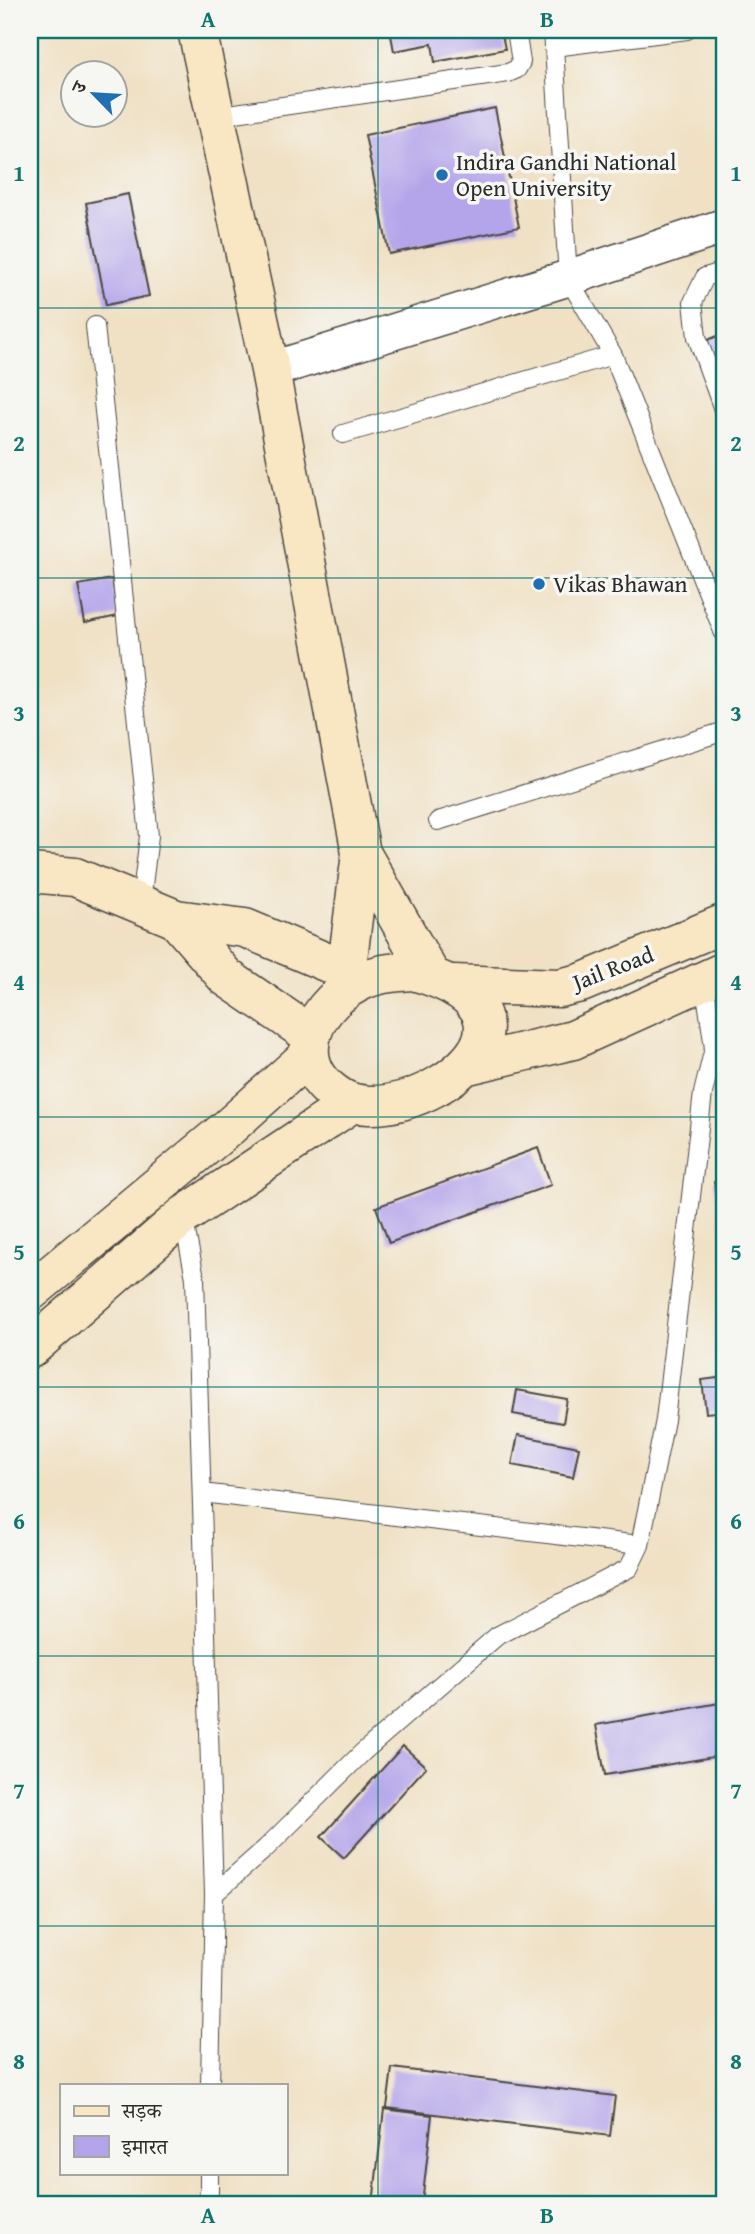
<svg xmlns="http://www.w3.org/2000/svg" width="755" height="2234" viewBox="0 0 755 2234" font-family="'Gentium Book Plus','Noto Serif Devanagari',serif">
	<rect width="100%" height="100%" fill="#f6f6f2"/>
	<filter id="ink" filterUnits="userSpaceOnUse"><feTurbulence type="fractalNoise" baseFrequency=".0143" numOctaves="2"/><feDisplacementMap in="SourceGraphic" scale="14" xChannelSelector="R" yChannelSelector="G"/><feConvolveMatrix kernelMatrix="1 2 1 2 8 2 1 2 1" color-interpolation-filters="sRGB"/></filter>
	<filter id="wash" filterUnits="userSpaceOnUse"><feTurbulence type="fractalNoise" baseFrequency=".00686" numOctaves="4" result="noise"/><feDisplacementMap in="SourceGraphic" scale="28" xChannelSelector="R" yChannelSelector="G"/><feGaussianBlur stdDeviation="1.57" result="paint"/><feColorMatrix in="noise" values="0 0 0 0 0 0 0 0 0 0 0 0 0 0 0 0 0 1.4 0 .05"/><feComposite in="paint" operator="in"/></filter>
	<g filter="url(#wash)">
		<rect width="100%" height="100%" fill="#f0e1c5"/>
		<g id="blocks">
			<!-- building -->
			<path fill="#b4a4ea" d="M 390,30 L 501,30 L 505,49 L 435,62 L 432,44 L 394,51 Z
				M 495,108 L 519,227 L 389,254 L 365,135 Z
				M 128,194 L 149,296 L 106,305 L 86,203 Z
				M 725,333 L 725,393 L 705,341 Z
				M 112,579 L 118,616 L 85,623 L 78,585 Z
				M 538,1148 L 551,1185 L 389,1243 L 376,1207 Z
				M 725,1180 L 725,1230 L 722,1231 L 714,1182 Z
				M 725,1377 L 725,1411 L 706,1413 L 702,1380 Z
				M 517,1390 L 567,1399 L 563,1423 L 513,1414 Z
				M 518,1435 L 579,1447 L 573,1477 L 512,1465 Z
				M 725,1702 L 725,1755 L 605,1775 L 596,1725 Z
				M 403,1746 L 426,1767 L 344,1858 L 321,1837 Z
				M 392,2068 L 615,2096 L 610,2136 L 387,2108 Z
				M 384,2109 L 432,2115 L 422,2204 L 373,2204 Z"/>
		</g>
	</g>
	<g filter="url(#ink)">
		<use href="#blocks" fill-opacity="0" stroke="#494642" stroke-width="2"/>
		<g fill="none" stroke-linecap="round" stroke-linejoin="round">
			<defs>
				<path id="lane" d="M 553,30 L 568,278 L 613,355 L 725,636
					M 554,47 L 687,30
					M 215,116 L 508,73 L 517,69 L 521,62 L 516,30
					M 725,271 L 705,277 L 693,302 L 697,337 L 725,415
					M 95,326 L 149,836 L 141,902
					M 343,434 L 613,355
					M 438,821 L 725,731
					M 183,1216 L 195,1278 L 214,1894 L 210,2085
					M 202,1493 L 640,1545
					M 214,1894 L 266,1848 L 363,1752 L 497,1636 L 629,1568 L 640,1545 L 665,1420 L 703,1093 L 714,1048 L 704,980
					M 209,2204 L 209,2173"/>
				<path id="street" d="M 270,370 L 568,278 L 725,226"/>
				<path id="secondary" d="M 197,30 L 270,370 L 361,853 L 344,991
					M 361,853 L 431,976
					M 30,873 L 75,877 L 176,919 L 245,928 L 366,979
					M 176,919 L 226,977 L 311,1035
					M 413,971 C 582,1017 404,1137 340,1097 C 283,1062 315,1000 366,979 C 381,973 397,972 413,971 Z
					M 453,984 L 559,988 L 581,983 L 725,923
					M 468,1065 L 573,1040 L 725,971
					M 30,1292 L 229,1127 L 308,1056
					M 30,1349 L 183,1216 L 351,1104"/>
			</defs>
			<!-- lane casing -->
			<use href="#lane" stroke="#494642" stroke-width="20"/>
			<!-- street casing -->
			<use href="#street" stroke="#494642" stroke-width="38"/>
			<!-- secondary casing -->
			<use href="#secondary" stroke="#494642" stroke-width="41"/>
			<!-- lane -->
			<use href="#lane" stroke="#fff" stroke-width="18"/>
			<!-- street -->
			<use href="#street" stroke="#fff" stroke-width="35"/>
			<!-- secondary -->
			<use href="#secondary" stroke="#f9e7c3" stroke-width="38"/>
		</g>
	</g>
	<!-- grid -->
	<path fill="none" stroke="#0f766e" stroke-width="2" stroke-opacity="0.55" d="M 378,30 L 378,2204M 30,308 L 725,308M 30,578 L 725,578M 30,847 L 725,847M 30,1117 L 725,1117M 30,1387 L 725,1387M 30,1656 L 725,1656M 30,1926 L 725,1926"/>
	<!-- markers -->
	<g fill="#1f6fb2" stroke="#f6f6f2" stroke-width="2.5">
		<circle cx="442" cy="175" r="7"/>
		<circle cx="539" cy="584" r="7"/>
	</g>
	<g text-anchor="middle" stroke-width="7" stroke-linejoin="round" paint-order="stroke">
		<!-- poi labels -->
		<g font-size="23" fill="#2b2b2b" stroke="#f6f6f2" text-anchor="start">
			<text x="456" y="170">Indira Gandhi National<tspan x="456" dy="26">Open University</tspan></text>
			<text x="553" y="592">Vikas Bhawan</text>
		</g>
		<!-- street labels -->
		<g font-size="23" fill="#2b2b2b" stroke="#f6f6f2">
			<text transform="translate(613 968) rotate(-21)" y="8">Jail Road</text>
		</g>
	</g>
	<!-- margin -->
	<rect width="755" height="2234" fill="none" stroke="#f6f6f2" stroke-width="77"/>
	<!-- legend -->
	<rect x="60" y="2084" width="228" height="91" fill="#f6f6f2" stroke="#a5a5a2" stroke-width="2"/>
	<rect x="74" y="2106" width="35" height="10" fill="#f9e7c3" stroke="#a5a5a2" stroke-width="2"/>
	<text x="122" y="2118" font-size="21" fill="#2b2b2b">सड़क</text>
	<rect x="74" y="2136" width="35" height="21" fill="#b4a4ea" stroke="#a5a5a2" stroke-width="2"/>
	<text x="122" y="2154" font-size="21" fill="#2b2b2b">इमारत</text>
	<!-- north arrow -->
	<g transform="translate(94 94) rotate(295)"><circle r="33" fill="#f6f6f2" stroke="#a5a5a2" stroke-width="2"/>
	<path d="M0-5L12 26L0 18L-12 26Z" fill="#1f6fb2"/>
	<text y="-10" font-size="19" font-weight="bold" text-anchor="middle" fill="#2b2b2b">उ</text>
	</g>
	<rect x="38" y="38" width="678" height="2158" fill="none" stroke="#0f766e" stroke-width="2.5"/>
	<g font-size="23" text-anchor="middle" font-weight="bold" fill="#0f766e">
		<text x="208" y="27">A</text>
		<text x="547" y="27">B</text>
		<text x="19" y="181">1</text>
		<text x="736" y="181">1</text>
		<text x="19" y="451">2</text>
		<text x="736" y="451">2</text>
		<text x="19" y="721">3</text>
		<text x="736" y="721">3</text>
		<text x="19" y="990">4</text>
		<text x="736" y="990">4</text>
		<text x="19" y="1260">5</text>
		<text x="736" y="1260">5</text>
		<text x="19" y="1529">6</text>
		<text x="736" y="1529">6</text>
		<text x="19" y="1799">7</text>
		<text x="736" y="1799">7</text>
		<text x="19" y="2069">8</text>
		<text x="736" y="2069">8</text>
		<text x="208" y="2223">A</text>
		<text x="547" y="2223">B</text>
	</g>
</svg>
